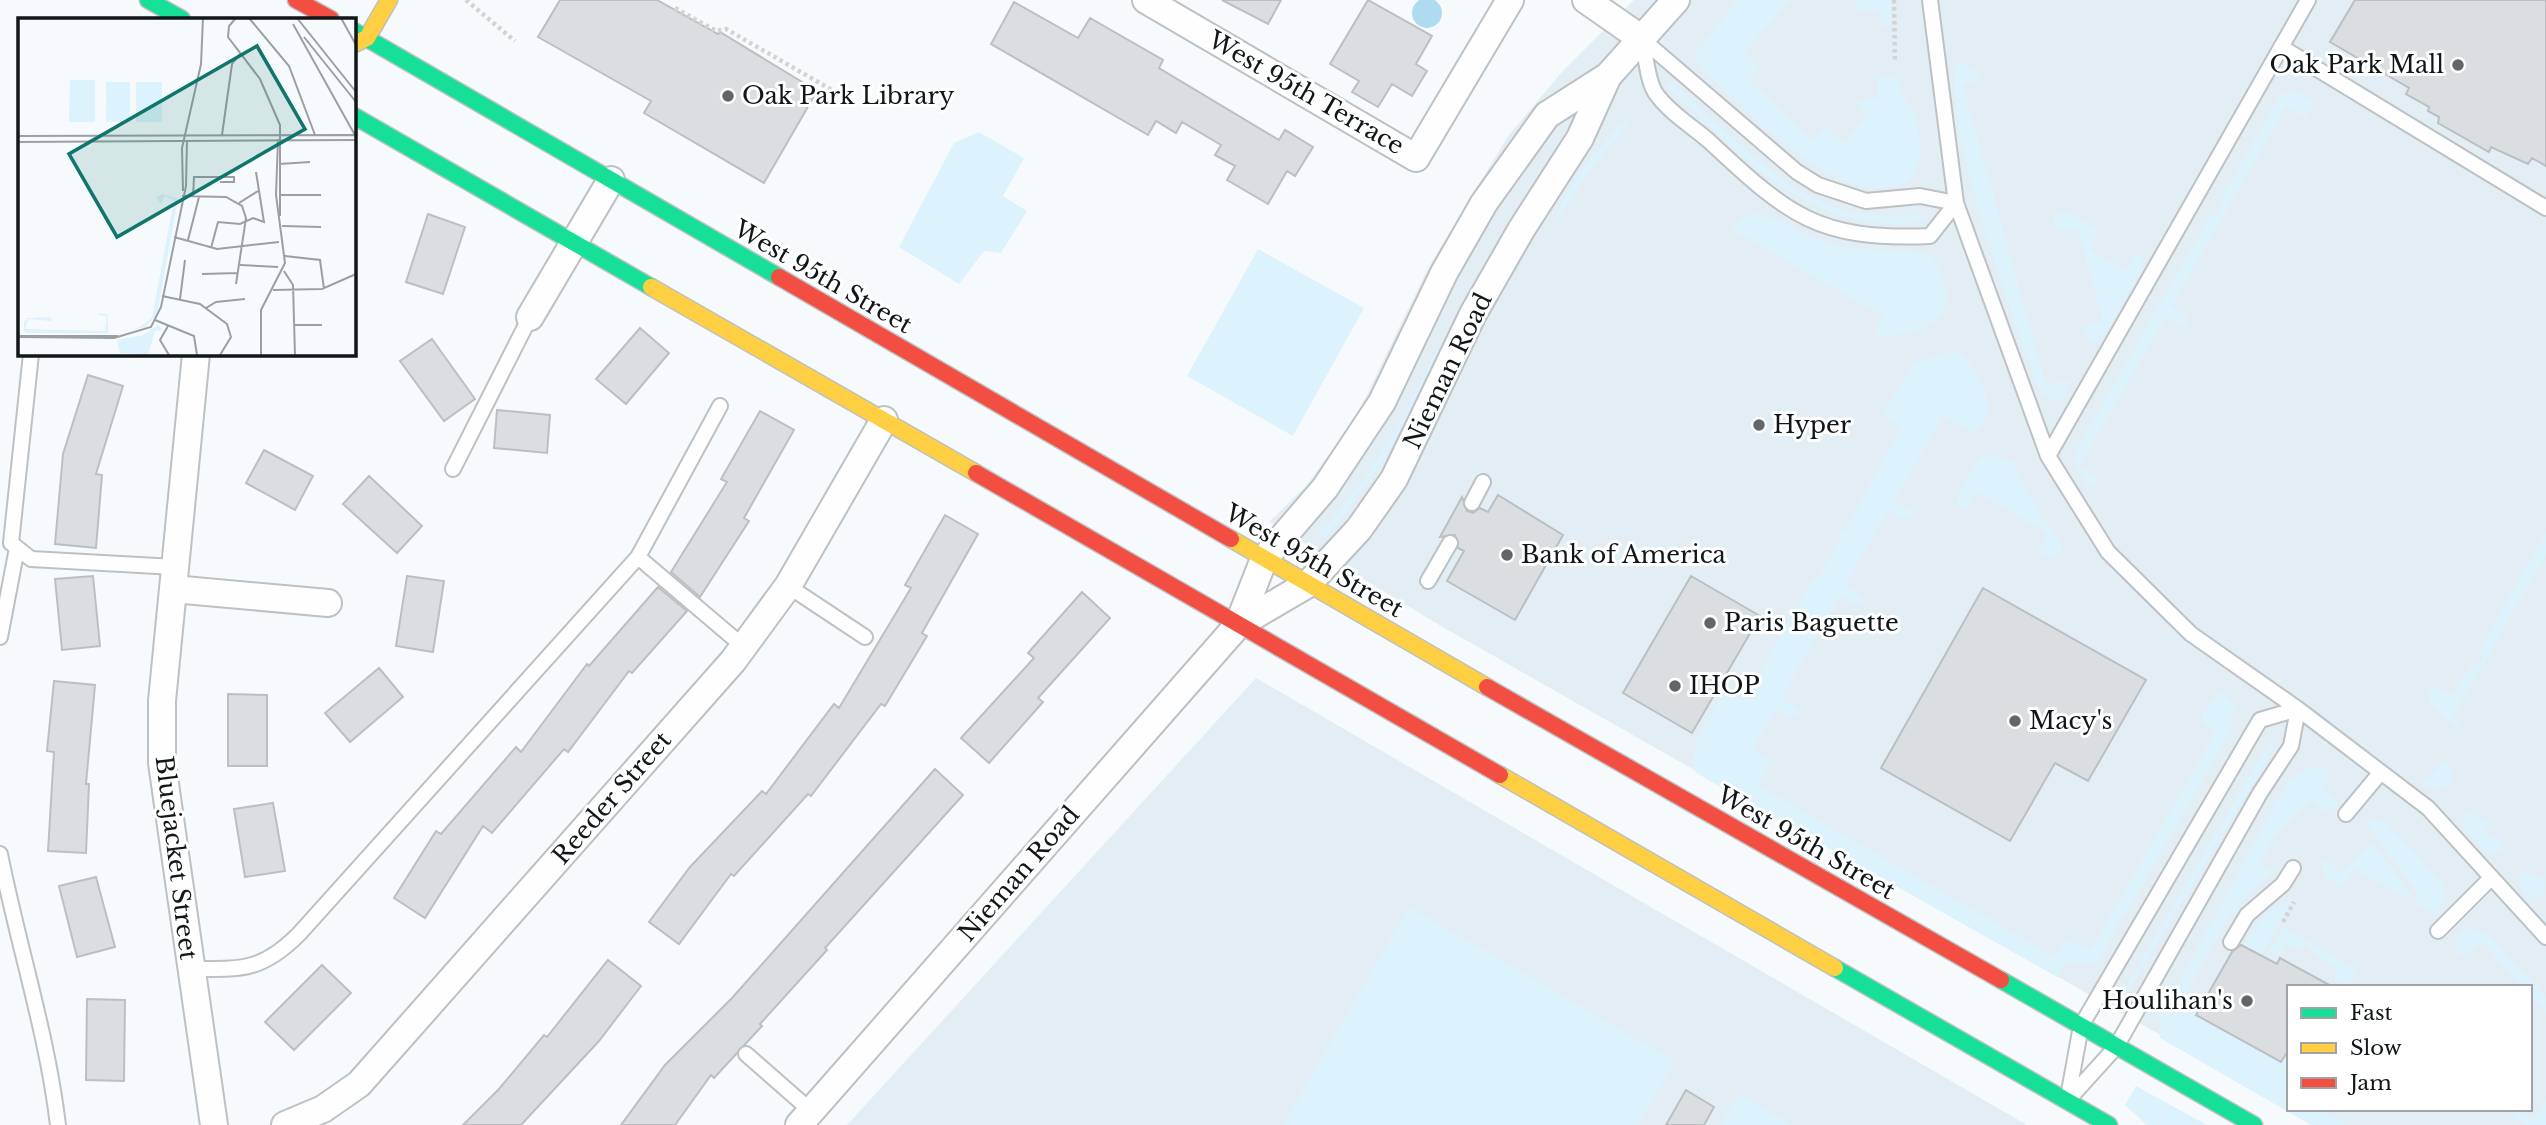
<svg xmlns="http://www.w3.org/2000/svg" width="2546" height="1125" viewBox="0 0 2546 1125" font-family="'Libre Baskerville',serif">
	<rect width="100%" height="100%" fill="#f7fafc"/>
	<!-- built -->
	<path fill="#e2eef4" d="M 1634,0 L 2546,0 L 2546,1125 L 2319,1125 L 2291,1109 L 2530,1109 L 2530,987 L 2289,987 L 2289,1108 L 1441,626 L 1269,522 L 1306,486 L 1356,417 L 1427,270 L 1508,136 L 1561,73 Z
		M 1256,678 L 2027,1125 L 847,1125 Z"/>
	<!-- green -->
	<path fill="#dcf2fd" d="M 1737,0 L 1790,0 L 1744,53 L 1759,66 L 1750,81 L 1813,141 L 1826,127 L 1845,142 L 1867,115 L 1859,108 L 1857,100 L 1878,98 L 1877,76 L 1898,77 C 1899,95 1909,100 1915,115 C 1919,126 1922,152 1919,163 C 1917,176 1905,185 1893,187 C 1827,199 1747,110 1702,69 L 1694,55 Z
		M 1860,0 L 1891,0 L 1891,26 L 1879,26 L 1879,11 L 1857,10 L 1855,6 Z
		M 1957,63 L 1967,65 L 1981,75 L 1978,81 L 1963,85 L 2046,386 L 2067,380 L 2069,382 L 2065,396 L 2056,401 L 2041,394 C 2020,343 1936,106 1957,63 Z
		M 1671,82 C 1684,92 1695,104 1707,115 C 1779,178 1819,227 1923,214 L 1925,218 C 1915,224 1896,224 1884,223 C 1791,218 1732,145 1667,87 Z
		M 2293,90 L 2313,101 L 2313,107 L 2305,117 L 2286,107 L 2171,307 L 2188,317 L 2188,325 L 2183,326 L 2166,317 L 2079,467 L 2097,477 L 2095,484 L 2087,486 L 2074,463 L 2079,445 L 2212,213 L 2217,216 L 2224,205 L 2219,202 L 2280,95 Z
		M 1634,116 L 1582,181 L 1555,223 C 1556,198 1611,127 1634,116 Z
		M 979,132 L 1024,158 L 1003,196 L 1027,211 L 1001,253 L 984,251 L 959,284 L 899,247 L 954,143 Z
		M 2066,211 L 2098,231 L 2090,250 L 2126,271 L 2134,256 L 2139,254 L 2144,261 L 2143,268 L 2103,338 L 2094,344 L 2086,340 L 2083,330 L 2086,325 L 2103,321 L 2077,228 L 2058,231 L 2053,226 L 2054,215 Z
		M 1755,213 C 1781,217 1808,240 1839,246 C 1859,250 1917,249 1929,255 C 1939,261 1941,273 1945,282 C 1959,326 1910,334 1876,338 L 1875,332 L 1883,316 L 1731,229 L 1742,218 Z
		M 1258,249 L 1364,308 L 1293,436 L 1187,376 Z
		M 1436,350 L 1442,353 C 1409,420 1374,481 1325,538 L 1319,533 C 1368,479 1407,417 1436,350 Z
		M 1956,351 C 1971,357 1990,394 1988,410 C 1987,418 1981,425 1977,431 L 1972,432 L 1943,416 L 1894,501 L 1910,510 L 1912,516 L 1904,519 L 1888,511 L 1845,585 L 1861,596 L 1862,601 L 1855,604 L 1840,596 L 1781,698 L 1796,708 L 1797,714 L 1790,718 L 1776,709 L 1752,749 L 1771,760 L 1757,785 L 2055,957 L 2067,938 L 2090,951 L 2213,737 L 2214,731 L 2202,722 L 2201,715 L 2221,690 L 2238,708 L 2232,712 L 2231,730 L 2126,914 L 2121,918 L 2098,964 L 2066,962 L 2057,977 L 1710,781 L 1695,772 C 1687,743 1710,717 1723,694 L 1727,692 L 1747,701 L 1762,675 L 1761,670 L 1814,578 L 1818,579 L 1841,537 L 1837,535 L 1840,531 L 1844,533 L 1901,427 L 1886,418 L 1883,413 L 1914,362 Z
		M 1996,455 L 2013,462 L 2017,472 L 2001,485 L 2018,473 L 2039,513 L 2062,544 L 2061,552 L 2055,557 L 2044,556 L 2039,552 L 2048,533 L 1977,492 L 1966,509 L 1958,508 C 1956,498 1970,468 1980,459 C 1984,455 1990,455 1996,455 Z
		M 2546,532 L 2546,555 L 2453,716 L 2461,722 L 2455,727 L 2430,703 L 2430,691 L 2435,687 L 2452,696 L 2474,662 L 2479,664 L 2484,656 L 2479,652 L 2481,647 Z
		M 2269,743 L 2275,747 L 2127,993 L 2125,989 L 2144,956 Z
		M 2446,761 L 2452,769 L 2451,783 L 2438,791 L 2422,783 Z
		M 2309,766 L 2323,768 L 2332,774 L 2322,787 L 2338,803 L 2327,813 L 2311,799 L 2273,838 L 2260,863 L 2273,872 L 2240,903 L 2235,914 L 2230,914 L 2183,1001 L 2211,1023 L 2280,1063 L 2289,1049 L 2289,1109 L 2319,1109 L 2347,1125 L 2311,1125 L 2160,1038 L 2161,1016 L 2270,813 L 2288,782 Z
		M 2469,812 L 2490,823 L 2484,832 L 2502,842 L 2502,851 L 2487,854 L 2466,832 L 2462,822 Z
		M 2379,819 L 2387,824 L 2443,884 L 2446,897 L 2436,915 L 2416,904 L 2417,892 L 2364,820 Z
		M 2372,842 L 2411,894 L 2411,901 L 2354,869 L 2343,886 C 2331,883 2322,875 2321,863 L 2326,860 L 2341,873 Z
		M 2523,869 L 2542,879 L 2546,873 L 2544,894 L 2533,897 L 2523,893 L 2518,881 Z
		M 2292,900 L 2262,954 L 2252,948 L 2249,953 L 2241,949 C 2252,931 2269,902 2292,900 Z
		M 1409,907 L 1675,1061 L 1638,1125 L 1283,1125 Z
		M 2283,927 L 2357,970 L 2349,987 L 2334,978 L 2338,969 L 2323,961 L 2305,944 L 2300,950 L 2286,944 L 2279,956 L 2270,951 Z
		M 2470,928 L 2489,935 L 2546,997 L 2546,1013 L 2530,996 L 2530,987 L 2522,987 L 2482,942 L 2465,956 L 2459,954 L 2454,942 L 2461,932 Z
		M 2136,1086 L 2207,1125 L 2147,1125 L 2125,1105 Z
		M 1739,1094 L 1791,1125 L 1721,1125 Z
		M 2546,1101 L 2546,1125 L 2525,1125 L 2513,1118 L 2517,1111 L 2535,1119 Z"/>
	<!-- water -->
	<path fill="#aedbef" d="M1412 13a15 15 0 1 1 30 0a15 15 0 1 1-30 0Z"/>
	<!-- building -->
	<path fill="#dadee0" stroke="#bbbfc1" stroke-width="2" d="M 560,0 L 657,0 L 718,34 L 720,32 L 817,91 L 764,183 L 644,113 L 651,101 L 538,37 Z
		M 1222,0 L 1281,0 L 1268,24 Z
		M 1368,0 L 1432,36 L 1416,64 L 1427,71 L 1412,96 L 1392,84 L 1378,107 L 1352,92 L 1359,81 L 1330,64 Z
		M 2355,0 L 2546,0 L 2546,166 L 2532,158 L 2528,164 L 2491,147 L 2489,152 L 2438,123 L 2439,117 L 2428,111 L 2429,107 L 2406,94 L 2409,88 L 2330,42 Z
		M 1014,2 L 1078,38 L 1090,18 L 1163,60 L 1159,68 L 1279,140 L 1285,130 L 1313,147 L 1295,176 L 1287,171 L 1268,204 L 1227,180 L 1235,166 L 1215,155 L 1221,145 L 1182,122 L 1176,133 L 1156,121 L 1148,135 L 991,44 Z
		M 428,214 L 465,227 L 443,294 L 406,282 Z
		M 640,328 L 669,353 L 626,404 L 596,379 Z
		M 432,339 L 475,399 L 444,421 L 400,361 Z
		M 88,375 L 123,386 L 96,474 L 102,475 L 96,548 L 55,544 L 63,454 Z
		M 497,410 L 550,415 L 547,453 L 494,448 Z
		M 760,411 L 794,430 L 744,518 L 749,521 L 700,597 L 671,572 L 727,482 L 721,479 Z
		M 264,450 L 313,476 L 295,510 L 246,483 Z
		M 369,476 L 422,526 L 397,553 L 343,504 Z
		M 1498,495 L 1563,535 L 1515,620 L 1447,581 L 1464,551 L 1458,548 L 1455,535 L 1440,537 L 1462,497 L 1467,511 L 1473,513 L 1480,508 L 1488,512 Z
		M 945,515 L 978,534 L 922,633 L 927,636 L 885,706 L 881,704 L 811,796 L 808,794 L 734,876 L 731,874 L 679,944 L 649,922 L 690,867 L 762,791 L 766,794 L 834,704 L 839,708 L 911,588 L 905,585 Z
		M 93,576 L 100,646 L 62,650 L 55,579 Z
		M 407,576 L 444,581 L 433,652 L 396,646 Z
		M 1691,576 L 1760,616 L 1692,733 L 1623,693 Z
		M 658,587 L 687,611 L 632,673 L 629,671 L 568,752 L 564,749 L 492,833 L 483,826 L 425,918 L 394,898 L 436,831 L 441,834 L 516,747 L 521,752 L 587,664 L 589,666 Z
		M 1983,588 L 2146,680 L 2088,781 L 2055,763 L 2010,841 L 1881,768 Z
		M 1082,592 L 1110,618 L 1038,698 L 1043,702 L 989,763 L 961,738 L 1034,658 L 1028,653 Z
		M 379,668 L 403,697 L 350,742 L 325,713 Z
		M 54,681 L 95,685 L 86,784 L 89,784 L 86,853 L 48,851 L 54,752 L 47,751 Z
		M 228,694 L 267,695 L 267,766 L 228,766 Z
		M 935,769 L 963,795 L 825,948 L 827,950 L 760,1024 L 762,1026 L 714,1078 L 711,1075 L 675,1125 L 621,1125 L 665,1065 L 732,998 Z
		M 273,803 L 285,871 L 245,877 L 234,809 Z
		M 96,877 L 115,947 L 77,957 L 59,886 Z
		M 2241,945 L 2277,964 L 2280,958 L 2333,987 L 2289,987 L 2289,1049 L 2281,1062 L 2196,1015 L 2232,952 Z
		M 608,960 L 641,986 L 599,1041 L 521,1125 L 463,1125 L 499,1089 L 544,1035 L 547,1037 Z
		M 322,965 L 351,993 L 294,1050 L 265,1022 Z
		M 87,999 L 125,1000 L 124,1081 L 86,1080 Z
		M 1686,1090 L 1714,1107 L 1704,1125 L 1666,1125 Z"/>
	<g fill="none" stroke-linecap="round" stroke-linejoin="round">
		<defs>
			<path id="lane" d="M 1930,0 L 1956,203 L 2048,456 L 2108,552 L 2191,634 L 2298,709 L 2428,808 L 2546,937
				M 1642,39 C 1646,54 1647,83 1657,95 C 1670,113 1693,127 1709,141 C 1788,215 1818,241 1930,236 L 1956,203
				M 1642,39 L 1797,172 L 1818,185 L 1866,201 L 1920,196 L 1956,203
				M 2281,47 L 2546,208
				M 31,354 L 11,543 L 31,559 L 175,567
				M 2048,456 L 2308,0
				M 453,469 L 530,317
				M 1472,503 L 1483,482
				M 638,557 L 744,647
				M 1428,581 L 1450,543
				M 788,586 L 865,637
				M 0,637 L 17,548
				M 2346,814 L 2381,772
				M 0,854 C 18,945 47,1033 58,1125
				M 2438,931 L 2491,878
				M 2231,942 L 2247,915 L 2283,884 L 2293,868
				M 191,969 C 241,969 261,972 299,934 L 638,557 L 720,406
				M 746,1054 L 811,1111
				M 2068,1097 L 2081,1026 L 2260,720 L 2298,709
				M 2068,1100 L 2116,1047 L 2260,793 L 2291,746 L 2298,709"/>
			<path id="street" d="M 1146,0 L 1416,158 L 1510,0
				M 1586,0 L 1642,39
				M 530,317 L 611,180
				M 196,354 L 162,701 L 162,763 L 214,1125
				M 173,589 L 328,603
				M 1238,625 L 1264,559 L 1325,488 L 1382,402 L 1444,273 L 1484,203 L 1547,115 L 1608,76 L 1676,0
				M 285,1125 L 323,1109 L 359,1084 L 733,661 L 788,586 L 884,420
				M 799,1125 L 1238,625 L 1308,584 L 1359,529 L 1394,479 L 1473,314 L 1521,230 L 1580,138 L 1608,76"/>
			<path id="fast" d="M 148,0 L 182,19
				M 354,31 L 779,277
				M 354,116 L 651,287
				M 1835,968 L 2109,1125
				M 2001,980 L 2254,1125"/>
			<path id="slow" d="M 354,44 L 367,38 L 389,0
				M 651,287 L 976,473
				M 1231,539 L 1487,687
				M 1500,775 L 1835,968"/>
			<path id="jam" d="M 296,0 L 331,19
				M 779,277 L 1231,539
				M 976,473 L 1500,775
				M 1487,687 L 2001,980"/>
		</defs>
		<!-- lane casing -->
		<use href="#lane" stroke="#bdc1c3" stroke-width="18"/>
		<!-- street casing -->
		<use href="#street" stroke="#bdc1c3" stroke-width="30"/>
		<!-- fast casing -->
		<use href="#fast" stroke="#bdc1c3" stroke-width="19"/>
		<!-- slow casing -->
		<use href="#slow" stroke="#bdc1c3" stroke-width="19"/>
		<!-- jam casing -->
		<use href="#jam" stroke="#bdc1c3" stroke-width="19"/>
		<!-- path -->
		<path stroke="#d2d3d3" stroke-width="4.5" stroke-dasharray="3.5 3.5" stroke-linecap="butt" d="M 466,0 L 515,41
			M 1894,0 L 1895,63
			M 675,8 L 716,31 L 726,29 L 839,94
			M 2283,922 L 2294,902"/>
		<!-- lane -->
		<use href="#lane" stroke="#fefeff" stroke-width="14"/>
		<!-- street -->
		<use href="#street" stroke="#fefeff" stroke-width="26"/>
		<!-- fast -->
		<use href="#fast" stroke="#16e098" stroke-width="16"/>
		<!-- slow -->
		<use href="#slow" stroke="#ffcf43" stroke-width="16"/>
		<!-- jam -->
		<use href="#jam" stroke="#f24e42" stroke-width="16"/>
	</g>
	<!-- markers -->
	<g fill="#626668" stroke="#fff" stroke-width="2.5">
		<circle cx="2458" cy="65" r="7"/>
		<circle cx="728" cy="96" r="7"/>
		<circle cx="1759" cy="425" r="7"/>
		<circle cx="1507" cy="555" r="7"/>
		<circle cx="1710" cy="623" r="7"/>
		<circle cx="1675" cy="686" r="7"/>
		<circle cx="2015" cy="721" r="7"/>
		<circle cx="2247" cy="1001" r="7"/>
	</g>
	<g text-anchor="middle" stroke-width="6" stroke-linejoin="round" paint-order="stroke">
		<!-- poi labels -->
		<g font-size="24" fill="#111618" stroke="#fff" text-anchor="start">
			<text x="2444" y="73" text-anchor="end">Oak Park Mall</text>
			<text x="742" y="104">Oak Park Library</text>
			<text x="1773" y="433">Hyper</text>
			<text x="1521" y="563">Bank of America</text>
			<text x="1724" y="631">Paris Baguette</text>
			<text x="1689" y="694">IHOP</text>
			<text x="2029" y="729">Macy's</text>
			<text x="2233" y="1009" text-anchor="end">Houlihan's</text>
		</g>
		<!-- street labels -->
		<g font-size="24" fill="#111618" stroke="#fff">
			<text transform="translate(1306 93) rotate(30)" y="8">West 95th Terrace</text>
			<text transform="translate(823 277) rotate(30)" y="8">West 95th Street</text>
			<text transform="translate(1448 371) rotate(-64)" y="8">Nieman Road</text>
			<text transform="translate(1314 561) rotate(30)" y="8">West 95th Street</text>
			<text transform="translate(612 798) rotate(-49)" y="8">Reeder Street</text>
			<text transform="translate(1806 843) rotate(30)" y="8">West 95th Street</text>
			<text transform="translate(176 858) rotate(83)" y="8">Bluejacket Street</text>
			<text transform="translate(1019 874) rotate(-49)" y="8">Nieman Road</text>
		</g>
	</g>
	<!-- overview -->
	<g transform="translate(18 18)">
		<rect width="338" height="338" fill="#f7fafc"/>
		<path d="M 52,62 L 77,62 L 77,104 L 51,104 ZM 88,64 L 112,64 L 112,104 L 88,104 ZM 118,64 L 144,64 L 144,104 L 118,104 ZM 145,176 L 160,181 L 140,291 L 136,300 L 127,309 L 98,315 L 120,310 L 134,300 L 156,182 L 147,178 L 143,186 L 138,179 ZM 80,296 L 82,295 L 90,297 L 90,315 L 9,315 L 6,314 L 6,304 L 9,300 L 33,299 L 34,303 L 10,301 L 7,311 L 87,313 L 89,299 ZM 140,307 L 145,312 L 137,313 L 130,337 L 102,335 L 99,322 L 125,317 Z" fill="#dcf2fd"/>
		<path fill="none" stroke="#9b9fa1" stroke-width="2" d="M 218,0 L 211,8 L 210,19 L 242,61 L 262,107 L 262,198M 231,0 L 271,48 L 297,117M 279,0 L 338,74M 323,0 L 338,27M 275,6 L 338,119M 286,19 L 338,84M 204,117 L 214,46 L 222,36M 0,118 L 338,117M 0,124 L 338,122M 261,146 L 292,144M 165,173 L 164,130 L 183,46 L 185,0M 262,177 L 303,177M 164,178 L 208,179 L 224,188 L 228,200 L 218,266M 175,179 L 176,159 L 216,159 L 216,164 L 202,164M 221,185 L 240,173M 264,208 L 303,209M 156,219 L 199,231 L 261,224M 170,222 L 181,179M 193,230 L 200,204 L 222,206 L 235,200 L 246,204 L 238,154M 267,238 L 302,242 L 306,271M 222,247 L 260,249M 266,253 L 275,267 L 277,337M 184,256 L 220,255M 255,272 L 304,271 L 338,256M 144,278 L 182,286 L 209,306 L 213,319 L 202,337M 162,281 L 167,242M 188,290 L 198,284 L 227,281M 137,302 L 176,318 L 179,337M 276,307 L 304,307M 150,308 L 142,322 L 151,337M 0,318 L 100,318M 0,319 L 96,320 L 133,309 L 143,289 L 168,168 L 169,122M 243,337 L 243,292 L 267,245 L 258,177 L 260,121"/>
		<path fill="#0f766e" fill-opacity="0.15" stroke="#0f766e" stroke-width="3.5" d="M 239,28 L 287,111 L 99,219 L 51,136 Z"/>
		<rect width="338" height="338" fill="none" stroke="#111618" stroke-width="3.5"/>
	</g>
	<!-- legend -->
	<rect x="2287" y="985" width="245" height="126" fill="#ffffff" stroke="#a0a2a3" stroke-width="2"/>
	<rect x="2301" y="1008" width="35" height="10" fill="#16e098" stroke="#a0a2a3" stroke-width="2"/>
	<text x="2350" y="1020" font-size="21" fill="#111618">Fast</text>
	<rect x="2301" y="1043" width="35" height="10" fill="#ffcf43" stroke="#a0a2a3" stroke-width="2"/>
	<text x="2350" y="1055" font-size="21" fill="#111618">Slow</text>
	<rect x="2301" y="1078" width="35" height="10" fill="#f24e42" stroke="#a0a2a3" stroke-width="2"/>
	<text x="2350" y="1090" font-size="21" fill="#111618">Jam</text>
</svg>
